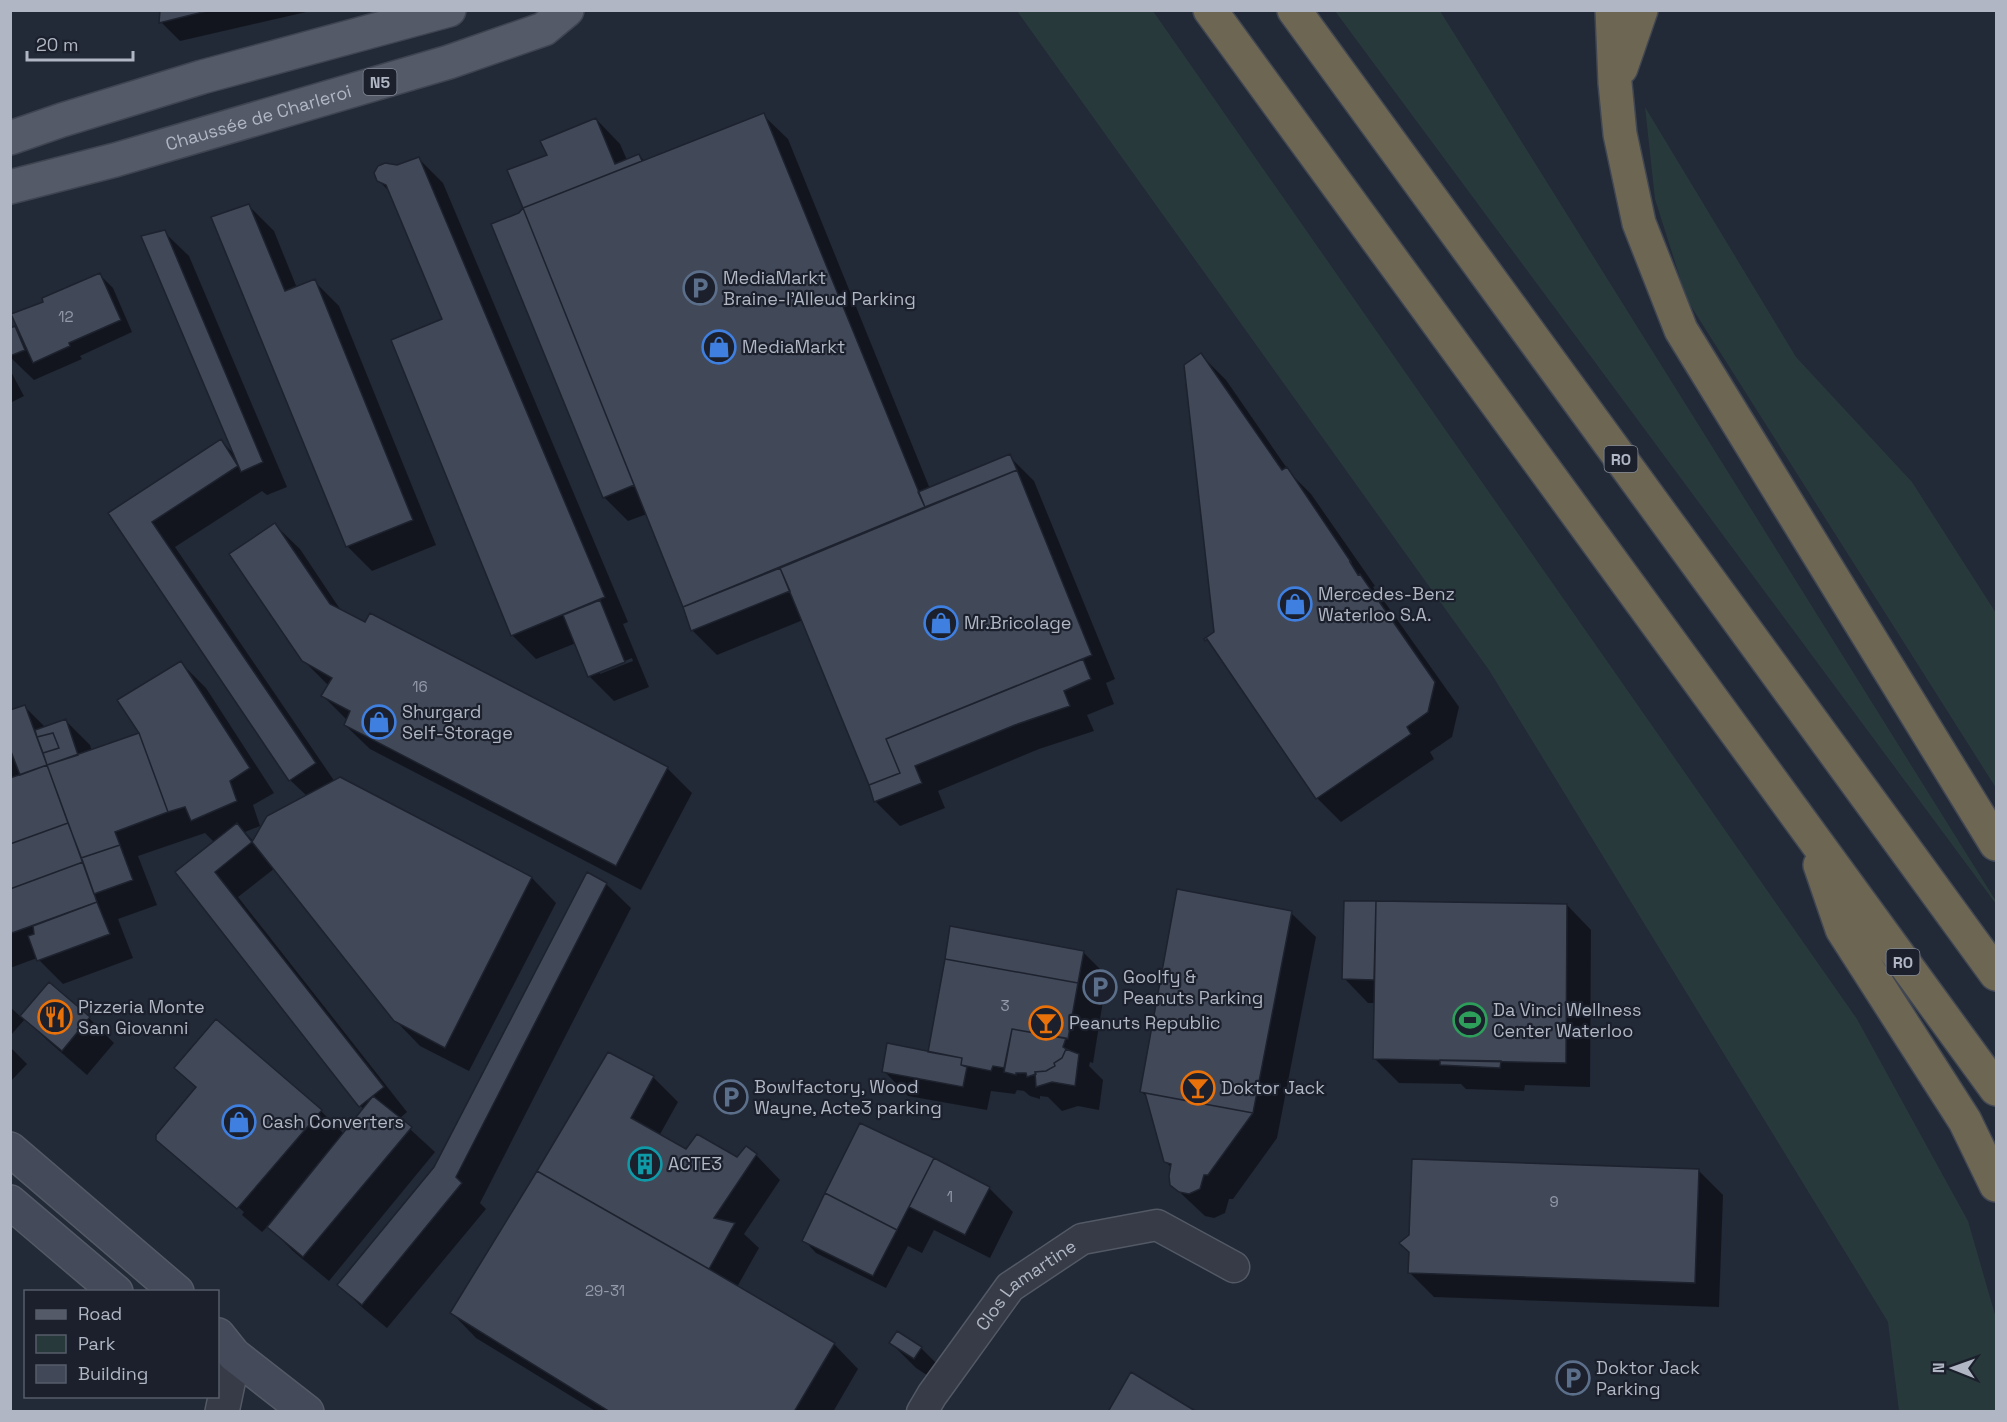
<svg xmlns="http://www.w3.org/2000/svg" width="2007" height="1422" viewBox="0 0 2007 1422" font-family="'Space Grotesk',sans-serif">
	<rect width="100%" height="100%" fill="#222937"/>
	<!-- green -->
	<path fill="#28393c" d="M 1017,11 L 1153,11 L 1857,1019 L 1968,1221 L 1996,1318 L 1996,1411 L 1899,1411 L 1888,1322 L 1489,670 Z
		M 1335,11 L 1440,11 L 1996,901 L 1996,904 Z
		M 1645,107 L 1796,357 L 1912,482 L 1996,613 L 1996,788 L 1687,300 L 1655,199 Z"/>
	<!-- shadow -->
	<path fill="#0007" fill-rule="evenodd" d="M 161,10 L 315,10 L 180,41 L 161,22 Z
		M 763,115 L 788,139 L 930,489 L 1009,456 L 1034,481 L 1115,679 L 1106,683 L 1114,704 L 1087,715 L 1094,731 L 1039,749 L 938,791 L 945,808 L 900,826 L 875,801 L 803,620 L 717,655 L 692,630 L 647,514 L 628,521 L 604,497 L 520,214 L 525,209 L 509,171 L 549,155 L 596,119 L 620,144 L 627,160 L 639,155 L 645,162 Z
		M 419,159 L 443,183 L 628,622 L 623,624 L 649,687 L 614,701 L 589,676 L 576,643 L 536,659 L 512,635 L 444,320 L 391,193 L 379,181 L 397,167 ZM 632,658 L 633,661 L 600,674 L 600,671 Z
		M 249,206 L 274,231 L 297,288 L 314,281 L 339,306 L 436,545 L 372,571 L 347,546 Z
		M 164,232 L 189,256 L 287,487 L 267,495 L 262,491 L 175,547 L 335,782 L 340,779 L 532,878 L 556,903 L 469,1071 L 420,1046 L 395,1020 L 275,868 L 238,897 L 407,1112 L 399,1119 L 435,1152 L 329,1281 L 293,1251 L 268,1226 L 262,1232 L 242,1215 L 244,1212 L 180,1158 L 180,1161 L 158,1139 L 197,1088 L 176,1068 L 321,1111 L 344,1134 L 364,1110 L 177,873 L 215,843 L 205,833 L 138,856 L 157,905 L 118,919 L 133,958 L 63,984 L 37,958 L 10,968 L 10,712 L 25,707 L 46,728 L 66,721 L 90,745 L 92,752 L 142,734 L 181,663 L 206,688 L 274,793 L 253,805 L 260,826 L 245,832 L 254,842 L 307,796 L 290,780 L 110,514 L 221,441 L 235,455 Z
		M 100,275 L 113,288 L 132,332 L 80,356 L 82,359 L 34,380 L 10,357 L 10,330 L 14,328 L 22,335 L 45,303 Z
		M 1201,355 L 1226,380 L 1291,474 L 1311,494 L 1375,586 L 1373,587 L 1377,593 L 1384,601 L 1459,707 L 1452,737 L 1430,752 L 1434,759 L 1341,822 L 1317,798 L 1215,633 Z
		M 10,370 L 24,396 L 10,403 Z
		M 275,525 L 300,549 L 342,612 L 667,768 L 692,793 L 641,890 L 370,749 L 345,725 L 347,720 L 323,696 L 329,686 L 303,660 Z
		M 606,884 L 631,908 L 480,1203 L 486,1209 L 387,1328 L 364,1309 L 339,1285 L 436,1167 Z
		M 1345,902 L 1567,905 L 1591,930 L 1590,1087 L 1525,1085 L 1524,1091 L 1466,1089 L 1461,1084 L 1399,1083 L 1375,1059 L 1376,1003 L 1368,1003 L 1344,978 Z
		M 1291,913 L 1316,937 L 1277,1138 L 1233,1199 L 1229,1199 L 1225,1213 L 1214,1218 L 1205,1216 L 1171,1184 L 1172,1168 L 1165,1161 L 1147,1097 L 1142,1092 Z
		M 1083,952 L 1107,976 L 1093,1063 L 1090,1062 L 1089,1066 L 1103,1080 L 1099,1110 L 1078,1106 L 1062,1111 L 1048,1097 L 1040,1096 L 1040,1099 L 1030,1096 L 1024,1091 L 1017,1090 L 1015,1094 L 991,1091 L 987,1110 L 908,1096 L 884,1071 L 930,1052 Z
		M 50,984 L 89,1018 L 114,1043 L 87,1075 L 47,1040 L 25,1019 L 10,1036 L 10,1007 L 21,1017 Z
		M 10,1047 L 27,1064 L 10,1082 Z
		M 609,1054 L 653,1077 L 678,1102 L 659,1136 L 687,1151 L 737,1159 L 756,1155 L 780,1180 L 744,1234 L 759,1248 L 737,1287 L 834,1344 L 858,1369 L 833,1412 L 597,1412 L 476,1338 L 452,1313 Z
		M 861,1125 L 989,1188 L 1013,1212 L 990,1258 L 934,1230 L 922,1253 L 908,1246 L 886,1288 L 816,1253 L 804,1240 Z
		M 1699,1171 L 1723,1195 L 1719,1307 L 1434,1297 L 1409,1272 Z
		M 897,1333 L 921,1348 L 946,1373 L 939,1383 L 916,1368 L 891,1343 Z"/>
	<!-- building -->
	<path fill="#414858" stroke="#1d222e" stroke-width="1.5" d="M 160,10 L 211,10 L 159,23 Z
		M 764,113 L 925,507 L 683,607 L 523,208 Z
		M 596,118 L 615,164 L 639,154 L 642,161 L 523,208 L 507,170 L 547,155 L 540,141 Z
		M 419,157 L 605,597 L 511,636 L 391,340 L 442,319 L 386,185 L 377,181 L 374,173 L 378,166 L 385,163 L 397,165 Z
		M 249,204 L 285,291 L 315,279 L 413,520 L 346,547 L 211,217 Z
		M 523,208 L 634,485 L 603,498 L 491,224 L 519,213 Z
		M 165,230 L 263,462 L 241,472 L 141,236 Z
		M 100,273 L 121,320 L 69,343 L 70,346 L 33,363 L 11,314 L 43,302 L 42,298 Z
		M 15,326 L 25,350 L 10,356 L 10,328 Z
		M 1201,353 L 1282,470 L 1287,467 L 1351,562 L 1350,562 L 1358,575 L 1360,574 L 1435,682 L 1428,712 L 1407,727 L 1411,734 L 1316,799 L 1207,639 L 1205,641 L 1204,639 L 1214,632 L 1184,365 Z
		M 221,439 L 238,466 L 152,522 L 316,763 L 289,781 L 108,513 Z
		M 1010,454 L 1017,470 L 925,507 L 918,492 Z
		M 1017,470 L 1092,655 L 886,739 L 900,773 L 869,785 L 780,568 Z
		M 275,523 L 330,604 L 365,622 L 370,613 L 668,767 L 616,866 L 344,725 L 350,711 L 321,696 L 332,678 L 302,661 L 229,554 Z
		M 780,568 L 790,591 L 691,631 L 683,607 Z
		M 600,600 L 625,662 L 588,677 L 563,615 Z
		M 1083,659 L 1091,679 L 1064,691 L 1070,706 L 1015,725 L 915,766 L 922,783 L 874,802 L 869,785 L 900,773 L 886,739 Z
		M 181,661 L 250,768 L 230,781 L 237,801 L 191,821 L 185,807 L 168,812 L 139,733 L 117,700 Z
		M 25,705 L 47,765 L 20,775 L 10,749 L 10,710 Z
		M 66,719 L 78,755 L 47,765 L 43,753 L 59,748 L 53,733 L 37,737 L 35,730 Z
		M 53,733 L 59,748 L 43,753 L 37,737 Z
		M 139,733 L 168,812 L 115,832 L 120,845 L 81,858 L 47,765 Z
		M 47,765 L 68,823 L 10,844 L 10,778 Z
		M 340,777 L 532,877 L 445,1048 L 394,1021 L 252,842 L 267,816 Z
		M 68,823 L 83,862 L 10,889 L 10,844 Z
		M 237,823 L 252,842 L 215,872 L 384,1087 L 359,1107 L 175,872 Z
		M 120,845 L 133,880 L 94,894 L 81,858 Z
		M 83,862 L 97,902 L 12,933 L 10,928 L 10,889 Z
		M 587,872 L 607,883 L 456,1177 L 462,1183 L 362,1305 L 337,1285 L 434,1167 Z
		M 1177,889 L 1292,911 L 1253,1113 L 1140,1092 Z
		M 1344,901 L 1376,901 L 1374,980 L 1342,979 Z
		M 1376,901 L 1567,904 L 1566,1063 L 1373,1059 Z
		M 97,902 L 110,934 L 37,961 L 28,936 L 34,934 L 33,926 Z
		M 950,926 L 1084,951 L 1078,983 L 945,959 Z
		M 945,959 L 1078,983 L 1068,1039 L 1012,1029 L 1004,1068 L 993,1066 L 991,1071 L 961,1065 L 962,1058 L 928,1052 Z
		M 49,982 L 90,1017 L 62,1051 L 20,1016 Z
		M 216,1019 L 322,1110 L 237,1209 L 156,1140 L 156,1135 L 196,1087 L 174,1068 Z
		M 1012,1029 L 1066,1038 L 1063,1047 L 1066,1049 L 1062,1058 L 1054,1063 L 1055,1066 L 1046,1071 L 1035,1072 L 1036,1074 L 1027,1077 L 1026,1073 L 1016,1073 L 1016,1075 L 1004,1072 Z
		M 887,1043 L 962,1058 L 961,1065 L 967,1067 L 963,1087 L 882,1072 Z
		M 1066,1049 L 1079,1054 L 1075,1086 L 1052,1082 L 1036,1087 L 1035,1072 L 1046,1071 L 1055,1066 L 1054,1063 L 1062,1058 Z
		M 608,1052 L 654,1076 L 631,1118 L 686,1149 L 697,1134 L 737,1157 L 746,1146 L 757,1154 L 714,1218 L 735,1223 L 709,1269 L 537,1171 Z
		M 1440,1060 L 1501,1061 L 1500,1068 L 1440,1065 Z
		M 1145,1093 L 1253,1113 L 1208,1175 L 1204,1175 L 1200,1189 L 1189,1194 L 1179,1192 L 1170,1185 L 1169,1176 L 1171,1164 L 1164,1162 Z
		M 373,1096 L 412,1127 L 303,1257 L 267,1227 Z
		M 860,1123 L 934,1158 L 897,1230 L 825,1193 Z
		M 934,1158 L 990,1187 L 965,1235 L 909,1207 Z
		M 1412,1159 L 1699,1169 L 1695,1283 L 1408,1273 L 1409,1252 L 1399,1243 L 1409,1235 Z
		M 537,1171 L 709,1269 L 835,1343 L 794,1412 L 610,1412 L 450,1313 Z
		M 825,1193 L 897,1230 L 873,1276 L 802,1241 Z
		M 897,1331 L 922,1347 L 914,1359 L 889,1343 Z
		M 1131,1372 L 1197,1412 L 1108,1412 Z"/>
	<g fill="none" stroke-linecap="round" stroke-linejoin="round">
		<defs>
			<g id="minor">
				<path id="s1" d="M 922,1412 L 932,1395 L 1010,1287 L 1082,1239 L 1157,1225 L 1234,1267"/>
			</g>
			<path id="tertiary" d="M 222,1412 L 234,1355"/>
			<path id="secondary" d="M 10,1149 L 177,1292
				M 10,1202 L 116,1292
				M 218,1335 L 234,1355 L 307,1412"/>
			<g id="primary">
				<path d="M 10,138 L 62,120 L 202,77 L 449,10"/>
				<path id="s2" d="M 10,187 L 115,160 L 449,62 L 544,29 L 567,10"/>
			</g>
			<path id="motorway" d="M 1210,10 L 1996,1089
				M 1294,10 L 1996,974
				M 1612,10 L 1615,83 L 1620,134 L 1639,223 L 1681,330 L 1996,844
				M 1621,68 L 1641,10
				M 1820,865 L 1842,929 L 1965,1121 L 1996,1185"/>
		</defs>
		<!-- minor casing -->
		<use href="#minor" stroke="#535965" stroke-width="33"/>
		<!-- tertiary casing -->
		<use href="#tertiary" stroke="#535965" stroke-width="36"/>
		<!-- secondary casing -->
		<use href="#secondary" stroke="#535965" stroke-width="36"/>
		<!-- primary casing -->
		<use href="#primary" stroke="#3f4451" stroke-width="36"/>
		<!-- motorway casing -->
		<use href="#motorway" stroke="#404652" stroke-width="36"/>
		<!-- minor -->
		<use href="#minor" stroke="#363b47" stroke-width="30"/>
		<!-- tertiary -->
		<use href="#tertiary" stroke="#363b47" stroke-width="33"/>
		<!-- secondary -->
		<use href="#secondary" stroke="#444a5a" stroke-width="33"/>
		<!-- primary -->
		<use href="#primary" stroke="#545a67" stroke-width="33"/>
		<!-- motorway -->
		<use href="#motorway" stroke="#6d6653" stroke-width="33"/>
	</g>
	<!-- icons -->
	<defs>
		<symbol id="parking-ring" viewBox="-11 -11 22 22"><circle r="9.5" fill="#1b202c" stroke="#5c6f8a" stroke-width="1.5"/><path d="M-3.5-5.5H1a3.5 3.5 0 0 1 0 7H-1V5.5H-3.5ZM-1-3.4V-.6H.8a1.4 1.4 0 0 0 0-2.8Z" fill="#5c6f8a"/></symbol>
		<symbol id="shop-ring" viewBox="-11 -11 22 22"><circle r="9.5" fill="#1b202c" stroke="#3f7fe0" stroke-width="1.5"/><path d="M-5-2.5h2.3a2.7 3.5 0 0 1 5.4 0H5L5.5 6h-11ZM-1.5-2.5h3a1.5 2.3 0 0 0-3 0Z" fill="#3f7fe0"/></symbol>
		<symbol id="restaurant-ring" viewBox="-11 -11 22 22"><circle r="9.5" fill="#1b202c" stroke="#e8710a" stroke-width="1.5"/><path d="M-5-6h1v4h1v-4h1v4h1v-4h1v5L-1.5 .5V6h-2V.5L-5-1ZM5-6V6H3V1.5H1.5Q1.5-4 5-6Z" fill="#e8710a"/></symbol>
		<symbol id="stadium-ring" viewBox="-11 -11 22 22"><circle r="9.5" fill="#1b202c" stroke="#2e9e5b" stroke-width="1.5"/><path d="M0-5a6.5 5 0 1 0 0 10a6.5 5 0 1 0 0-10ZM-3.5-1.8h7v3.6h-7Z" fill="#2e9e5b"/></symbol>
		<symbol id="bar-ring" viewBox="-11 -11 22 22"><circle r="9.5" fill="#1b202c" stroke="#e8710a" stroke-width="1.5"/><path d="M-6-5H6L.8 .8V4.5H3.5V6h-7V4.5H-.8V.8Z" fill="#e8710a"/></symbol>
		<symbol id="building-ring" viewBox="-11 -11 22 22"><circle r="9.5" fill="#1b202c" stroke="#0f9aa8" stroke-width="1.5"/><path d="M-4-6H4V6H1V3H-1V6H-4ZM-2.5-4.3h1.7v1.8h-1.7ZM.8-4.3h1.7v1.8H.8ZM-2.5-1h1.7V.8h-1.7ZM.8-1h1.7V.8H.8Z" fill="#0f9aa8"/></symbol>
	</defs>
	<g fill-rule="evenodd">
		<use href="#parking-ring" x="681" y="269" width="38" height="38"/>
		<use href="#shop-ring" x="700" y="328" width="38" height="38"/>
		<use href="#shop-ring" x="1276" y="585" width="38" height="38"/>
		<use href="#shop-ring" x="922" y="604" width="38" height="38"/>
		<use href="#shop-ring" x="360" y="703" width="38" height="38"/>
		<use href="#parking-ring" x="1081" y="968" width="38" height="38"/>
		<use href="#restaurant-ring" x="36" y="998" width="38" height="38"/>
		<use href="#stadium-ring" x="1451" y="1001" width="38" height="38"/>
		<use href="#bar-ring" x="1027" y="1004" width="38" height="38"/>
		<use href="#bar-ring" x="1179" y="1069" width="38" height="38"/>
		<use href="#parking-ring" x="712" y="1078" width="38" height="38"/>
		<use href="#shop-ring" x="220" y="1103" width="38" height="38"/>
		<use href="#building-ring" x="626" y="1145" width="38" height="38"/>
		<use href="#parking-ring" x="1554" y="1359" width="38" height="38"/>
	</g>
	<g text-anchor="middle" stroke-width="4.5" stroke-linejoin="round" paint-order="stroke">
		<!-- number labels -->
		<g font-size="15" fill="#949aa9">
			<text x="66" y="322">12</text>
			<text x="420" y="692">16</text>
			<text x="1005" y="1011">3</text>
			<text x="950" y="1202">1</text>
			<text x="1554" y="1207">9</text>
			<text x="605" y="1296">29-31</text>
		</g>
		<!-- shield labels -->
		<g fill="#1b202c" stroke="#838996" stroke-width="1.5">
			<rect x="363.5" y="69" width="33" height="26" rx="4.5"/>
			<rect x="1604.5" y="446" width="33" height="26" rx="4.5"/>
			<rect x="1886.5" y="949" width="33" height="26" rx="4.5"/>
		</g>
		<g font-size="16" font-weight="bold" fill="#b0b6c4">
			<text x="380" y="88">N5</text>
			<text x="1621" y="465">R0</text>
			<text x="1903" y="968">R0</text>
		</g>
		<!-- street labels -->
		<g font-size="18" fill="#b0b6c4" stroke="#1b202c">
			<text dy="6" stroke="none"><textPath href="#s2" startOffset="258">Chaussée de Charleroi</textPath></text>
			<text dy="6" stroke="none"><textPath href="#s1" startOffset="166">Clos Lamartine</textPath></text>
		</g>
		<!-- poi labels -->
		<g font-size="18" fill="#b0b6c4" stroke="#1b202c" text-anchor="start">
			<text x="723" y="284">MediaMarkt<tspan x="723" dy="21">Braine-l'Alleud Parking</tspan></text>
			<text x="742" y="353">MediaMarkt</text>
			<text x="1318" y="600">Mercedes-Benz<tspan x="1318" dy="21">Waterloo S.A.</tspan></text>
			<text x="964" y="629">Mr.Bricolage</text>
			<text x="402" y="718">Shurgard<tspan x="402" dy="21">Self-Storage</tspan></text>
			<text x="1123" y="983">Goolfy &amp;<tspan x="1123" dy="21">Peanuts Parking</tspan></text>
			<text x="78" y="1013">Pizzeria Monte<tspan x="78" dy="21">San Giovanni</tspan></text>
			<text x="1493" y="1016">Da Vinci Wellness<tspan x="1493" dy="21">Center Waterloo</tspan></text>
			<text x="1069" y="1029">Peanuts Republic</text>
			<text x="754" y="1093">Bowlfactory, Wood<tspan x="754" dy="21">Wayne, Acte3 parking</tspan></text>
			<text x="1221" y="1094">Doktor Jack</text>
			<text x="262" y="1128">Cash Converters</text>
			<text x="668" y="1170">ACTE3</text>
			<text x="1596" y="1374">Doktor Jack<tspan x="1596" dy="21">Parking</tspan></text>
		</g>
	</g>
	<!-- border -->
	<rect width="2007" height="1422" fill="none" stroke="#b0b6c4" stroke-width="24"/>
	<!-- legend -->
	<rect x="24" y="1290" width="195" height="108" fill="#1b202c" stroke="#575c69" stroke-width="1.5"/>
	<rect x="36" y="1310" width="30" height="9" fill="#545a67" stroke="#575c69" stroke-width="1.5"/>
	<text x="78" y="1320" font-size="18" fill="#b0b6c4">Road</text>
	<rect x="36" y="1335" width="30" height="18" fill="#28393c" stroke="#575c69" stroke-width="1.5"/>
	<text x="78" y="1350" font-size="18" fill="#b0b6c4">Park</text>
	<rect x="36" y="1365" width="30" height="18" fill="#414858" stroke="#575c69" stroke-width="1.5"/>
	<text x="78" y="1380" font-size="18" fill="#b0b6c4">Building</text>
	<!-- north arrow -->
	<g transform="translate(1953 1368) rotate(271)" stroke="#1b202c" stroke-width="4.5" paint-order="stroke">
	<path d="M0-4.5L10 22L0 15L-10 22Z" fill="#b0b6c4"/>
	<text y="-9" font-size="16" font-weight="bold" text-anchor="middle" fill="#b0b6c4">N</text>
	</g>
	<!-- scale -->
	<path d="M27 51v9h106v-9" fill="none" stroke="#b0b6c4" stroke-width="3"/>
	<text x="36" y="51" font-size="18" fill="#b0b6c4" stroke="#1b202c" stroke-width="4.5" paint-order="stroke">20 m</text>
</svg>
